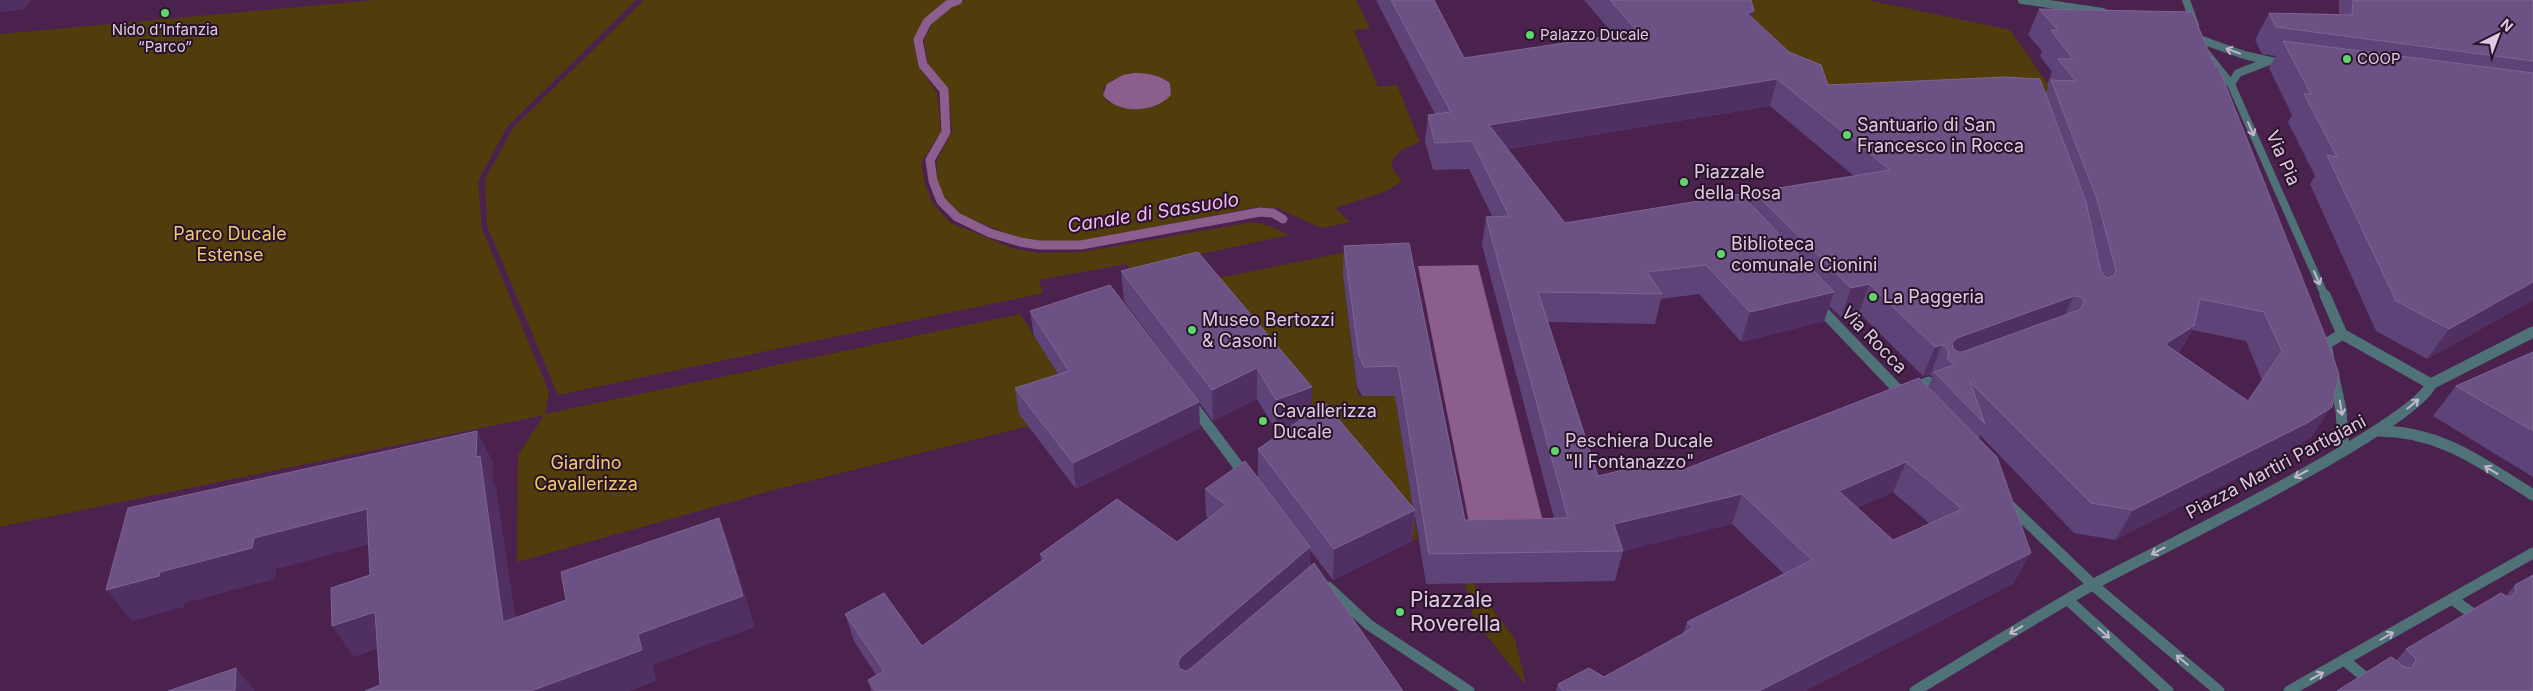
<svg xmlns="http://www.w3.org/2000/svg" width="2533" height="691" viewBox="0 0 2533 691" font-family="Inter,sans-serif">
	<rect width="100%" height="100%" fill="#4b214e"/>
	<!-- green -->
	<path fill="#513d0c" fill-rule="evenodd" d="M 376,0 L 636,0 L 507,127 L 478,181 L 482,229 L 549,392 L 545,414 L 1020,314 L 1072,396 L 1019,414 L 1029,426 L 774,490 L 517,562 L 518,455 L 544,415 L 0,527 L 0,34 Z
		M 644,0 L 951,0 L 923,21 L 913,40 L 918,66 L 937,93 L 941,131 L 921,163 L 925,184 L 933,204 L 951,223 L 1012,248 L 1038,253 L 1082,252 L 1252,222 L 1270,226 L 1289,235 L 1131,269 L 1126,264 L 1039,280 L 1043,293 L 558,395 L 487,226 L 485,179 L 513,128 Z
		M 965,0 L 1356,0 L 1370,28 L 1354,30 L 1378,87 L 1397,85 L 1420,142 L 1401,150 L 1391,161 L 1394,171 L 1402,181 L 1384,192 L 1335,208 L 1350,222 L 1322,228 L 1277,208 L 1257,207 L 1082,241 L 1041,242 L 1023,240 L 961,215 L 944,199 L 937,181 L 937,160 L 952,132 L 948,88 L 928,64 L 924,40 L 933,22 L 953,5 ZM 1114,79 L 1124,108 L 1107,101 L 1103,89 Z
		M 1724,0 L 1868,0 L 2010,30 L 2065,108 L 1806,123 Z
		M 1371,247 L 1343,275 L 1358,396 L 1395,396 L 1418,538 L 1412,541 L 1199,282 Z
		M 1465,583 L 1473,583 L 1515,639 L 1526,685 L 1474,620 Z"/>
	<!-- water -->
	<path fill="#8b5e8d" d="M 1134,73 C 1147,73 1159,75 1170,83 L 1171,95 C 1155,113 1118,115 1103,95 L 1107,84 L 1123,75 Z
		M 1478,265 L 1548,541 L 1473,543 L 1418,266 Z"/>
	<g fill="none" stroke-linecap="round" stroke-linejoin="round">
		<!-- stream -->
		<path stroke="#8b5e8d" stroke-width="9" d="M 958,0 L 950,3 L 927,22 L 918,40 L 923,65 L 944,90 L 946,132 L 930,160 L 933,181 L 941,201 L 957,217 L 990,233 L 1020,242 L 1039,245 L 1081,245 L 1260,212 L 1273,213 L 1283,219"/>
		<!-- lane -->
		<path stroke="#4e7277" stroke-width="11" d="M 1913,388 L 1929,382
			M 2452,599 L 2480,619
			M 2344,660 L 2382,691"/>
		<!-- street-far1 -->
		<path stroke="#4e7277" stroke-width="8" d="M 2022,0 L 2103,12
			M 2186,0 L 2195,25
			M 2199,39 L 2244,55 L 2284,64
			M 2207,54 L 2231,84 L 2325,296
			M 2231,84 L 2238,73 L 2267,62"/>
		<!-- street -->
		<path stroke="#4e7277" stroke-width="11" d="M 2325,295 L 2342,334 L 2431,384
			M 1818,306 L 1905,397
			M 2328,354 L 2326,344 L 2342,334
			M 2333,373 L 2341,410 L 2344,451
			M 1191,403 L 1245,475
			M 2376,431 C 2439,430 2482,463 2533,495
			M 2008,504 L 2093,585 L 2219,691
			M 1328,587 L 1369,625 L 1469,691
			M 2068,600 L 2168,691
			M 1915,691 C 1975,655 2034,618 2094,584 C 2148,555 2416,425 2431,384 L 2533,332
			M 2289,691 L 2533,553"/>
	</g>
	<!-- wall -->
	<path fill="#5e4378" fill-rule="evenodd" d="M 1376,0 L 1434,0 L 1464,58 L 1614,35 L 1584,0 L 1751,0 L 1754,11 L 1752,18 L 1789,52 L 1828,85 L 2045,94 L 2048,87 L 2047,85 L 2052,72 L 2040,56 L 2042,51 L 2028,35 L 2039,9 L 2192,12 L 2312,436 L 2287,453 L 2115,540 L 2074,533 L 1980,435 L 1979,439 L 2014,583 L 1805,691 L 1556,691 L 1558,684 L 1604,677 L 1683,634 L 1687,622 L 1784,574 L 1732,524 L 1623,551 L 1615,581 L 1426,584 L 1415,515 L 1412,541 L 1333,580 L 1310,550 L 1310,567 L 1403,691 L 871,691 L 868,680 L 876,675 L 854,641 L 845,614 L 922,646 L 1041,561 L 1040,554 L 1177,542 L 1209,519 L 1206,516 L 1205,489 L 1258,478 L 1258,449 L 1294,424 L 1276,431 L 1257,399 L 1213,421 L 1124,301 L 1121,271 L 1198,252 L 1311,412 L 1413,508 L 1395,396 L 1362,396 L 1357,386 L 1343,275 L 1344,246 L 1409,243 L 1465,520 L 1554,518 L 1482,245 L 1486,217 L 1492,216 L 1469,169 L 1433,170 L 1425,142 L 1428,115 L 1435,114 ZM 1770,106 L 1854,176 L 1754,192 L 1750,204 L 1565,223 L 1507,149 ZM 1699,294 L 1741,342 L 1824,321 L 1829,306 L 1841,317 L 1859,313 L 1923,376 L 1930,375 L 1933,376 L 1928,387 L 1680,471 L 1598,476 L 1547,322 L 1655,324 L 1661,299 ZM 2192,330 L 2246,341 L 2262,380 L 2248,401 L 2179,353 ZM 1893,492 L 1930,524 L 1893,540 L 1857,508 Z
		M 2339,0 L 2533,0 L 2533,300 L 2508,314 L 2427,359 L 2376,331 L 2310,184 L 2315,176 L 2288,122 L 2292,115 L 2269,68 L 2276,56 L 2262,54 L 2255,40 L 2269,13 L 2339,14 Z
		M 1030,311 L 1200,428 L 1076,489 L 1019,414 L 1015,388 L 1058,374 L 1034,336 Z
		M 2533,352 L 2533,477 L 2433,416 L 2456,386 Z
		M 2533,575 L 2533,691 L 2337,691 L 2396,661 L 2406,649 L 2506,596 L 2515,585 Z"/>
	<!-- shaded-wall -->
	<path fill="#502f62" d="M 0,0 L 32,0 L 23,10 L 0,12 Z
		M 1754,11 L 1748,37 L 1747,13 Z
		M 1777,79 L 1770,106 L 1485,152 L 1489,125 Z
		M 2533,282 L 2533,300 L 2508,314 L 2427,359 L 2449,329 Z
		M 1869,284 L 1859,313 L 1841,317 L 1851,288 Z
		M 1834,292 L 1824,321 L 1741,342 L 1750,312 Z
		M 2074,296 L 2060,325 L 1953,364 L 1952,343 L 1957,338 Z
		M 2194,326 L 2178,355 L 2165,344 Z
		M 1942,345 L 1930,375 L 1923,376 L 1935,347 Z
		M 1257,368 L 1257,399 L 1213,421 L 1212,390 Z
		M 1312,387 L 1311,418 L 1276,431 L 1276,400 Z
		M 1199,402 L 1200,428 L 1076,489 L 1073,463 Z
		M 2332,407 L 2312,436 L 2287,453 L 2115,540 L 2133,510 Z
		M 477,431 L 493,462 L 493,481 L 496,487 L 521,653 L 503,622 L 476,457 Z
		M 1906,462 L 1893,492 L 1827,521 L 1839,491 Z
		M 1742,494 L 1732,524 L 1623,551 L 1614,524 Z
		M 367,509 L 386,540 L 276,569 L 275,579 L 185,603 L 184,607 L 132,621 L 106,590 L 254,538 Z
		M 1415,510 L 1412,541 L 1333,580 L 1334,549 Z
		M 719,518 L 731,549 L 755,627 L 653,665 L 656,681 L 630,691 L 531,691 L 638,634 Z
		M 1310,547 L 1309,574 L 1182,685 L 1178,664 L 1180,658 Z
		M 2031,553 L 2014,583 L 1805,691 L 1759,691 Z
		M 375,612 L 396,642 L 354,657 L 332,626 Z
		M 236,668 L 255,691 L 235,691 Z"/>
	<!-- building -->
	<path fill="#6c5184" stroke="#7f6492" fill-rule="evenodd" d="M 1391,0 L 1434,0 L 1464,58 L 1638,32 L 1610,0 L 1751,0 L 1754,11 L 1747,13 L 1789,52 L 1821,65 L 1828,85 L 2006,77 L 2040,79 L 2086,202 L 2101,272 L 2107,278 L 2114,276 L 2116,270 L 2097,199 L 2051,80 L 2076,81 L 2058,59 L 2073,59 L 2051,30 L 2058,30 L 2039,9 L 2192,12 L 2215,66 L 2218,66 L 2332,353 L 2339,375 L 2332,407 L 2307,423 L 2133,510 L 2091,503 L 1970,382 L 1985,424 L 1934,372 L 1954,365 L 1947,358 L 1949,353 L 1946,347 L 1942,345 L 1935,347 L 1869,284 L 1851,288 L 1754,192 L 1890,170 L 1777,79 L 1489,125 L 1565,223 L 1741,194 L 1834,292 L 1750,312 L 1706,265 L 1647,272 L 1662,294 L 1538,292 L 1598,476 L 1669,459 L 1680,471 L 1919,378 L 1997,457 L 2031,553 L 1759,691 L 1563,691 L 1558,684 L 1589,668 L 1604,677 L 1693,628 L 1687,622 L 1812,560 L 1742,494 L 1614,524 L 1623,551 L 1429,554 L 1398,366 L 1364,367 L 1359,356 L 1344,246 L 1409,243 L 1465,520 L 1568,518 L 1486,217 L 1509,216 L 1472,141 L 1435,143 L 1428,115 L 1451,112 ZM 2074,296 L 2081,297 L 2084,301 L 2082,307 L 2079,310 L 1962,352 L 1958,352 L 1953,348 L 1952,343 L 1957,338 ZM 2200,299 L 2264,312 L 2282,351 L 2248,401 L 2165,344 L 2194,326 ZM 1906,462 L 1962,509 L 1893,540 L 1839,491 Z
		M 2353,0 L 2533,0 L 2533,61 L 2276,27 L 2269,13 L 2352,15 Z
		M 2283,41 L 2533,73 L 2533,282 L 2449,329 L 2396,301 L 2327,155 L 2337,157 L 2304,94 L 2311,94 Z
		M 1198,252 L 1312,387 L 1276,400 L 1257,368 L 1212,390 L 1121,271 Z
		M 1110,285 L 1199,402 L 1073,463 L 1015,388 L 1069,371 L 1030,311 Z
		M 2533,352 L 2533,431 L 2456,386 Z
		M 1325,403 L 1415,510 L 1334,549 L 1258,449 Z
		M 477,431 L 476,457 L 480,456 L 503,622 L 566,600 L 561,572 L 719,518 L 743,596 L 638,634 L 642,650 L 531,691 L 365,691 L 380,685 L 375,612 L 332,626 L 331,588 L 370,575 L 367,509 L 254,538 L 252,548 L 160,572 L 159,576 L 106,590 L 128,508 Z
		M 1245,461 L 1310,547 L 1180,658 L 1178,664 L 1180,669 L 1186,671 L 1190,669 L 1314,563 L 1403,691 L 875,691 L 868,680 L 884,671 L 845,614 L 884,593 L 922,646 L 1046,558 L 1040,554 L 1117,499 L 1177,542 L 1226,505 L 1205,489 Z
		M 2533,575 L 2533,691 L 2337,691 L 2389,658 L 2392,657 L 2404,667 L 2412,668 L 2416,659 L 2406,649 L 2501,593 L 2508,597 L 2512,596 L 2516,591 L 2515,585 Z
		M 236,668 L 235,691 L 168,691 Z"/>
	<!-- one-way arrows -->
	<defs><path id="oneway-shaft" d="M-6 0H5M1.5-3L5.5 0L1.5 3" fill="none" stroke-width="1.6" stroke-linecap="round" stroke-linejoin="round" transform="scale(1.25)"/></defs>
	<g stroke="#c4b7cd">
		<use href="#oneway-shaft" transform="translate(2233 51) rotate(-160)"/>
		<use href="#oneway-shaft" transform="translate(2251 129) rotate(66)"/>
		<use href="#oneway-shaft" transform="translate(2317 278) rotate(66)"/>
		<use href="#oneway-shaft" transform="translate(2413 404) rotate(-40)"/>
		<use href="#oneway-shaft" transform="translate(2341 408) rotate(81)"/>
		<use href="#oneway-shaft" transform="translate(2491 470) rotate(-149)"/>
		<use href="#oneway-shaft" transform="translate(2301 474) rotate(152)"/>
		<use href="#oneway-shaft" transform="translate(2158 551) rotate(152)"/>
		<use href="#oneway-shaft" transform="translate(2016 630) rotate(149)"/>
		<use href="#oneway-shaft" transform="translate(2104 633) rotate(42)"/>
		<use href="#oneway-shaft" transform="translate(2387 636) rotate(-30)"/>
		<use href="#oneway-shaft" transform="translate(2182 660) rotate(-140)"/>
		<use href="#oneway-shaft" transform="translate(2317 676) rotate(-29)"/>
	</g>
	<!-- markers -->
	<g fill="#60d56a" stroke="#271428" stroke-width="2">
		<circle cx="165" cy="13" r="5"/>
		<circle cx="1530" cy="35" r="5"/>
		<circle cx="2347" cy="59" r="5"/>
		<circle cx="1847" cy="135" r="5"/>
		<circle cx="1684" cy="182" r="5"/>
		<circle cx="1721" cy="254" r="5"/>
		<circle cx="1873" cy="297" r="5"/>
		<circle cx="1192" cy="330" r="5"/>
		<circle cx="1263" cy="421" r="5"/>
		<circle cx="1555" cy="451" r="5"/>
		<circle cx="1400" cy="612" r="5"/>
	</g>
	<g text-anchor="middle" stroke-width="4" stroke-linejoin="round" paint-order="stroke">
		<!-- far-poi labels -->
		<g font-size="15" fill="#e2c8e3" stroke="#271428" text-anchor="start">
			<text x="165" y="35" text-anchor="middle">Nido d’Infanzia<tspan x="165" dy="17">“Parco”</tspan></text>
			<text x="1540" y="40">Palazzo Ducale</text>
			<text x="2357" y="64">COOP</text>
		</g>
		<!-- poi labels -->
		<g font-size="18" fill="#e2c8e3" stroke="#271428" text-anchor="start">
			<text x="1857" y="131">Santuario di San<tspan x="1857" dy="21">Francesco in Rocca</tspan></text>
			<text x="1694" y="178">Piazzale<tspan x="1694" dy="21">della Rosa</tspan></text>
			<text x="1731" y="250">Biblioteca<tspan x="1731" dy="21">comunale Cionini</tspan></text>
			<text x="1883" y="303">La Paggeria</text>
			<text x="1202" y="326">Museo Bertozzi<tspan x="1202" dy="21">&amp; Casoni</tspan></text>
			<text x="1273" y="417">Cavallerizza<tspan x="1273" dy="21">Ducale</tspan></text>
			<text x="1565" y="447">Peschiera Ducale<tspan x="1565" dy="21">"Il Fontanazzo"</tspan></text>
		</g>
		<!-- street labels -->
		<g font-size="18" fill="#e2c8e3" stroke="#271428">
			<text transform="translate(2283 158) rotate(66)" y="6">Via Pia</text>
			<text transform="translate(1874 340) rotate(46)" y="6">Via Rocca</text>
			<text transform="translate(2276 467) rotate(-28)" y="6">Piazza Martiri Partigiani</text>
		</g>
		<!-- park labels -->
		<g font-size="18" fill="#f3c96f" stroke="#271428">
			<text x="230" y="240">Parco Ducale<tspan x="230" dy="21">Estense</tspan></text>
			<text x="586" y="469">Giardino<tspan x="586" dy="21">Cavallerizza</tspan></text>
		</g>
		<!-- water labels -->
		<g font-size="19" font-style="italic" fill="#f8b5fb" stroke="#271428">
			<text transform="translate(1153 212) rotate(-9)" y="7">Canale di Sassuolo</text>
		</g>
		<!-- near-poi labels -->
		<g font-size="21" fill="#e2c8e3" stroke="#271428" text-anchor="start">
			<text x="1410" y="607">Piazzale<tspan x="1410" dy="24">Roverella</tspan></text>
		</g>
	</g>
	<!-- north arrow -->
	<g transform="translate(2498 35) rotate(42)" stroke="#271428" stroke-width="4" paint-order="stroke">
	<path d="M0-4L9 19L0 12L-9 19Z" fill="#e2c8e3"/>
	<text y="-8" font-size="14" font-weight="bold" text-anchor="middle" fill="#e2c8e3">N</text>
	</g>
</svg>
